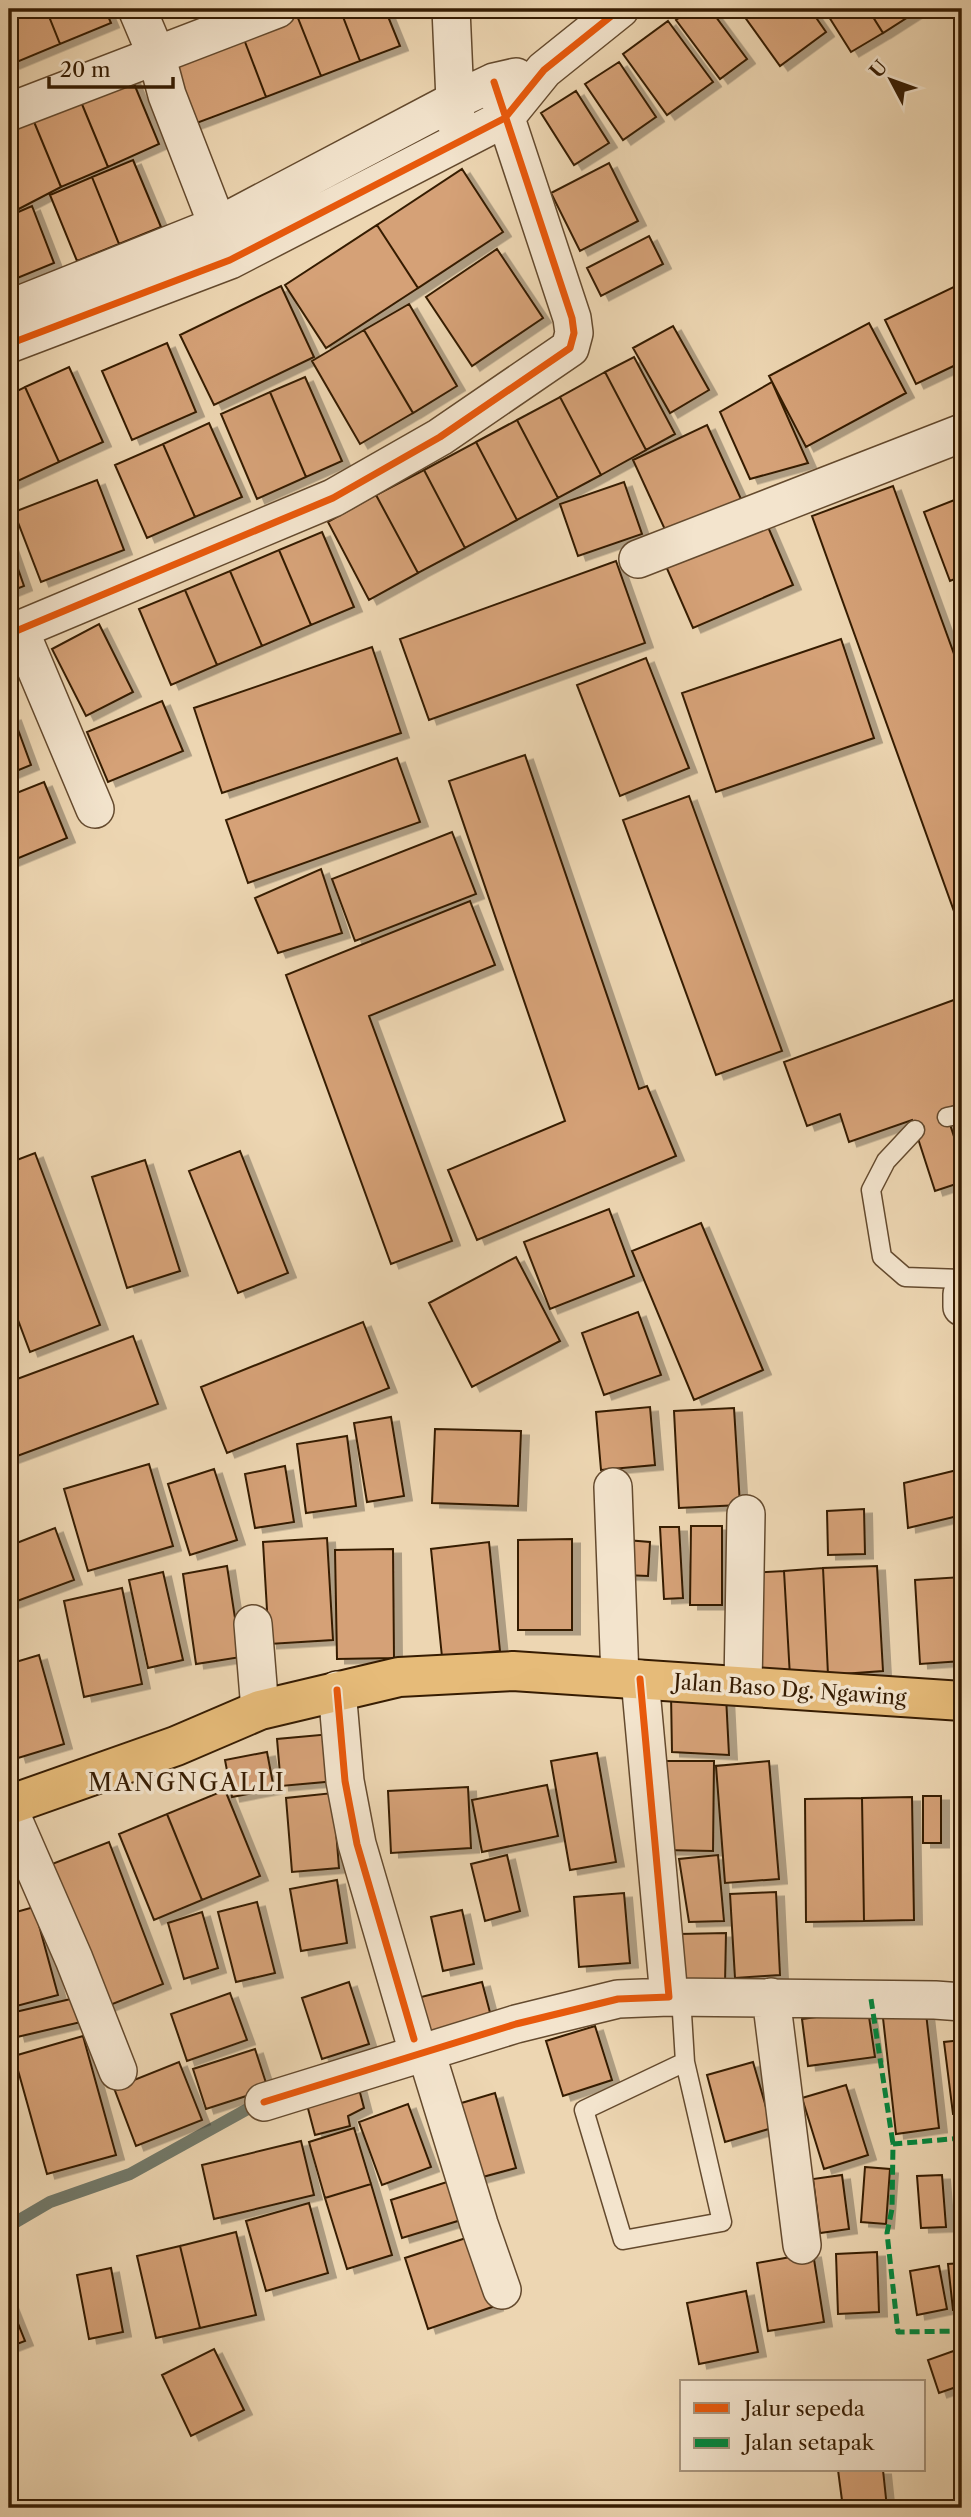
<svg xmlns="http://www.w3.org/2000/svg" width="971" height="2517" viewBox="0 0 971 2517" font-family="'Libre Caslon Text',serif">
	<defs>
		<filter id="shadow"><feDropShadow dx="8" dy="4.5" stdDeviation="0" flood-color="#0004"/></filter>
	</defs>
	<rect width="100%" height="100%" fill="#edd6b2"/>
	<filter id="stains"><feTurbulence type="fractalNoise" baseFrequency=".00286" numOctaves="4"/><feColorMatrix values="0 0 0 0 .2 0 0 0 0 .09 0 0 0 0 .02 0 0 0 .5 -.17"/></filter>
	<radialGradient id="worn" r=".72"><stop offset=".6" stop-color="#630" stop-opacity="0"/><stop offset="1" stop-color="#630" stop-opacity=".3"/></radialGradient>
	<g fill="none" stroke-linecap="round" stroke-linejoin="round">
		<!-- stream -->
		<path stroke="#727a6b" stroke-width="12" d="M 9,2226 L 50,2202 L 130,2174 L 262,2101"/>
	</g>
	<!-- building -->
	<path fill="#d5a177" stroke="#361c02" stroke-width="2" filter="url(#shadow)" d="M 9,9 L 46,9 L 60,44 L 12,64 L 9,55 Z
		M 46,9 L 105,9 L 111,23 L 60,44 Z
		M 307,9 L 340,9 L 360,61 L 321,76 L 296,13 Z
		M 340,9 L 385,9 L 400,46 L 360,61 Z
		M 691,9 L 710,9 L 747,59 L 720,79 L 676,20 Z
		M 739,9 L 810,9 L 826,32 L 780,66 Z
		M 824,9 L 868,9 L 883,33 L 851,52 Z
		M 868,9 L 918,9 L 919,10 L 883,33 Z
		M 296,13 L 321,76 L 266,97 L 242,34 Z
		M 668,21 L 713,82 L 667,115 L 623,54 Z
		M 242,34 L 266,97 L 194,124 L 171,61 Z
		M 619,62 L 656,117 L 623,140 L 585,84 Z
		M 130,74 L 159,144 L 108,167 L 79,97 Z
		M 576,91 L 609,143 L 574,165 L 541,113 Z
		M 79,97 L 108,167 L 61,187 L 32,117 Z
		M 32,117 L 61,187 L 11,213 L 9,208 L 9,129 Z
		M 133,160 L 161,227 L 119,244 L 92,177 Z
		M 609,163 L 638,221 L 580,251 L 551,193 Z
		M 462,169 L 503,232 L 418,288 L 377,225 Z
		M 92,177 L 119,244 L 77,261 L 50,195 Z
		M 32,206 L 54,263 L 10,281 L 9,216 Z
		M 377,225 L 418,288 L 326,348 L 285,285 Z
		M 649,236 L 663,264 L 601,296 L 587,268 Z
		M 497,249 L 543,318 L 472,366 L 426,297 Z
		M 962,283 L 962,362 L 916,384 L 885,320 Z
		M 281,286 L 314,357 L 214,405 L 180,335 Z
		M 409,304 L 457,386 L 413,413 L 364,330 Z
		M 869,323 L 906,393 L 806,447 L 769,376 Z
		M 673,326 L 709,390 L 670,413 L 633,348 Z
		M 364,330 L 413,413 L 360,444 L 312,361 Z
		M 167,343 L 196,412 L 132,440 L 102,371 Z
		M 634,357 L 675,434 L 646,450 L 605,372 Z
		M 69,367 L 103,442 L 59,462 L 25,387 Z
		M 605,372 L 646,450 L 601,475 L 560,397 Z
		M 305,377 L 342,461 L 306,477 L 270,392 Z
		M 772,382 L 808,463 L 750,479 L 720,412 Z
		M 25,387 L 59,462 L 9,485 L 9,395 Z
		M 270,392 L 306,477 L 257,499 L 221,414 Z
		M 560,397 L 601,475 L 558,498 L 517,420 Z
		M 517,420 L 558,498 L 517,520 L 476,442 Z
		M 209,423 L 242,497 L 195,517 L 163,444 Z
		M 707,425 L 741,499 L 667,534 L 633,460 Z
		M 476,442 L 517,520 L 465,548 L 424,470 Z
		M 163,444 L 195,517 L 147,538 L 115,465 Z
		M 424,470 L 465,548 L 418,573 L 376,495 Z
		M 97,480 L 124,550 L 41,582 L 14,512 Z
		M 624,482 L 642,534 L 578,556 L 560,504 Z
		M 893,486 L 962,676 L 962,912 L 955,914 L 812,516 Z
		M 376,495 L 418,573 L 369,600 L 328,522 Z
		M 962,497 L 962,576 L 950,581 L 924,512 Z
		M 765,520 L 793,585 L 693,628 L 665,564 Z
		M 322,532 L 354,607 L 311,625 L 279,550 Z
		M 9,543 L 24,586 L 9,592 Z
		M 279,550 L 311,625 L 262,646 L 230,571 Z
		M 616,561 L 645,643 L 429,720 L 400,639 Z
		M 230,571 L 262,646 L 217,665 L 185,590 Z
		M 185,590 L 217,665 L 171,685 L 139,609 Z
		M 99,624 L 133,692 L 86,716 L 52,649 Z
		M 841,639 L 874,738 L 716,792 L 682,693 Z
		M 372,647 L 401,733 L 222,793 L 194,708 Z
		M 646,658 L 689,768 L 620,796 L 577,685 Z
		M 162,701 L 183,751 L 108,782 L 87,732 Z
		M 13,716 L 31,765 L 9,774 L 9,717 Z
		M 525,755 L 639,1089 L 647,1086 L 676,1156 L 477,1240 L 448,1170 L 565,1121 L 449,781 Z
		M 397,758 L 420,822 L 248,883 L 226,820 Z
		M 44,782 L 67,838 L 9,862 L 9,796 Z
		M 689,796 L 782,1051 L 716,1075 L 623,820 Z
		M 452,832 L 476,894 L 355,941 L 332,879 Z
		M 321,869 L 342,933 L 278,953 L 255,898 Z
		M 470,901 L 495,965 L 369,1016 L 452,1241 L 391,1264 L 286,975 Z
		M 962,997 L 962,1103 L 945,1109 L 962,1161 L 962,1182 L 935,1191 L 912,1120 L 849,1142 L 840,1114 L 807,1126 L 784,1062 Z
		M 240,1151 L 288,1273 L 238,1293 L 189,1171 Z
		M 35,1153 L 100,1325 L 30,1352 L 9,1296 L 9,1163 Z
		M 145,1160 L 180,1271 L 127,1288 L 92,1177 Z
		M 609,1209 L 634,1276 L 550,1309 L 524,1242 Z
		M 701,1223 L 763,1370 L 694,1400 L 632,1251 Z
		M 516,1257 L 560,1341 L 472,1387 L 429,1303 Z
		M 638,1312 L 661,1375 L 604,1395 L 582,1333 Z
		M 363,1322 L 389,1388 L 227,1453 L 201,1387 Z
		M 133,1336 L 158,1404 L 9,1459 L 9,1382 Z
		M 650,1407 L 655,1465 L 601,1470 L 596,1412 Z
		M 734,1408 L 740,1505 L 679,1508 L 674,1411 Z
		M 391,1417 L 404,1496 L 367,1502 L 354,1423 Z
		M 435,1429 L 521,1431 L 518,1506 L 432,1503 Z
		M 347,1436 L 356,1506 L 306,1513 L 297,1444 Z
		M 149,1464 L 173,1546 L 88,1571 L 64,1489 Z
		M 285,1466 L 294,1522 L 255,1528 L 245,1474 Z
		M 214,1469 L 237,1540 L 190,1555 L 168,1484 Z
		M 957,1470 L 962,1515 L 908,1528 L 904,1483 Z
		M 864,1509 L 865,1554 L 828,1555 L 827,1511 Z
		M 691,1526 L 722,1526 L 722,1605 L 690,1605 Z
		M 660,1527 L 679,1527 L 683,1598 L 664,1599 Z
		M 55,1528 L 74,1580 L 9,1604 L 9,1546 Z
		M 327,1538 L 333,1640 L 269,1644 L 263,1542 Z
		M 572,1539 L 572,1630 L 518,1630 L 518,1540 Z
		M 626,1540 L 650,1542 L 648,1576 L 624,1575 Z
		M 489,1542 L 500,1651 L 442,1657 L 431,1549 Z
		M 393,1549 L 394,1658 L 337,1659 L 335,1550 Z
		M 227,1566 L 241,1657 L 196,1664 L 183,1574 Z
		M 877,1566 L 883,1671 L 828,1675 L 823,1568 Z
		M 823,1568 L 828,1675 L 790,1677 L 784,1571 Z
		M 784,1571 L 790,1677 L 753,1680 L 747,1573 Z
		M 163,1572 L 183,1660 L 148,1668 L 129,1580 Z
		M 962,1577 L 962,1661 L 920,1664 L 915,1580 Z
		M 122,1588 L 142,1684 L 84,1697 L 64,1601 Z
		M 39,1655 L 64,1744 L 18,1758 L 9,1728 L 9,1664 Z
		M 671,1694 L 726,1696 L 729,1755 L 672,1752 Z
		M 331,1734 L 336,1781 L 281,1786 L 277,1739 Z
		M 267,1752 L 274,1789 L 232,1797 L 225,1760 Z
		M 597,1753 L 616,1862 L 570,1870 L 551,1761 Z
		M 665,1761 L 714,1761 L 713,1851 L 663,1850 Z
		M 769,1761 L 779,1879 L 725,1883 L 716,1766 Z
		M 547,1785 L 558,1836 L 482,1852 L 472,1800 Z
		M 468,1787 L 471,1848 L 391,1853 L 388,1791 Z
		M 225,1790 L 260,1876 L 202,1900 L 167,1814 Z
		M 333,1793 L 339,1868 L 292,1872 L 286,1798 Z
		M 923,1796 L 941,1796 L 941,1843 L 923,1843 Z
		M 912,1797 L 914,1920 L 864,1921 L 862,1798 Z
		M 862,1798 L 864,1921 L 806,1922 L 805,1799 Z
		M 167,1814 L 202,1900 L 154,1920 L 119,1834 Z
		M 955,1828 L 962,1828 L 962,1857 L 957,1857 Z
		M 109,1842 L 163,1984 L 105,2007 L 52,1864 Z
		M 507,1855 L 520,1911 L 485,1921 L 471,1864 Z
		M 718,1855 L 724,1921 L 689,1922 L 679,1859 Z
		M 337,1880 L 347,1943 L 301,1951 L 290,1889 Z
		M 776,1892 L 780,1975 L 735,1978 L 730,1894 Z
		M 624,1893 L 630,1963 L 579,1967 L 574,1897 Z
		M 257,1902 L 275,1973 L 236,1982 L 218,1912 Z
		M 34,1907 L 58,1995 L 9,2008 L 9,1914 Z
		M 462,1910 L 474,1964 L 443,1971 L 431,1917 Z
		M 202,1912 L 218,1968 L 184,1979 L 168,1923 Z
		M 726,1933 L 725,1984 L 679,1984 L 679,1934 Z
		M 349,1982 L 369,2044 L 322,2059 L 302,1998 Z
		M 482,1982 L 492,2020 L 419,2039 L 409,2000 Z
		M 230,1993 L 247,2040 L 187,2061 L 171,2014 Z
		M 75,1998 L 81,2022 L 17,2037 L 11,2013 Z
		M 868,2010 L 875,2057 L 808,2066 L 802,2019 Z
		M 926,2013 L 939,2128 L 896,2134 L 883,2018 Z
		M 595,2026 L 612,2080 L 563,2096 L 546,2041 Z
		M 83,2036 L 116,2155 L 47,2174 L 14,2056 Z
		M 962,2040 L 962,2113 L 953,2114 L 944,2042 Z
		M 255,2049 L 268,2089 L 206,2109 L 193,2069 Z
		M 179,2062 L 202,2120 L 136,2146 L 114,2088 Z
		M 753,2062 L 772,2128 L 725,2142 L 707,2075 Z
		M 358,2085 L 364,2108 L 348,2116 L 350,2126 L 315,2135 L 306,2101 Z
		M 846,2085 L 868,2155 L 824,2169 L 802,2098 Z
		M 495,2093 L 516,2168 L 468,2181 L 448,2107 Z
		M 408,2104 L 431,2167 L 382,2185 L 359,2122 Z
		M 354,2128 L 371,2184 L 325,2198 L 309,2142 Z
		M 301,2141 L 314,2195 L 214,2219 L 202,2165 Z
		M 865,2167 L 890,2169 L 886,2224 L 861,2222 Z
		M 842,2175 L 849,2229 L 820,2233 L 813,2179 Z
		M 942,2175 L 946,2227 L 921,2228 L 917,2176 Z
		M 450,2181 L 461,2220 L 402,2238 L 391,2200 Z
		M 371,2184 L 392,2255 L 347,2269 L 325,2198 Z
		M 309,2203 L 328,2273 L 266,2291 L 246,2221 Z
		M 236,2232 L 256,2315 L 200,2328 L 180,2246 Z
		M 472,2236 L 495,2306 L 428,2329 L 405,2258 Z
		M 180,2246 L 200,2328 L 156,2338 L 137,2256 Z
		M 877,2252 L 879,2312 L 838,2314 L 836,2254 Z
		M 813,2253 L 824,2322 L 768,2331 L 757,2263 Z
		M 962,2263 L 962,2309 L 953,2310 L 948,2264 Z
		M 939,2266 L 947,2309 L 917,2315 L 910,2271 Z
		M 111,2268 L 123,2332 L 89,2339 L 77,2275 Z
		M 746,2291 L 758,2352 L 699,2364 L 687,2303 Z
		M 9,2301 L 25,2341 L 9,2347 Z
		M 962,2348 L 962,2385 L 939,2393 L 928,2360 Z
		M 214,2349 L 244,2410 L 191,2436 L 162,2375 Z
		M 838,2470 L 883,2470 L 887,2508 L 843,2508 Z"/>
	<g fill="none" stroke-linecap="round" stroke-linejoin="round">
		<defs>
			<path id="lane" d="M 947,1117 L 962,1114
				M 915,1130 L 886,1161 L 871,1190 L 882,1257 L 905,1277 L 962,1279
				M 681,1997 L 685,2062 L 722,2222 L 623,2240 L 584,2110 L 685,2062"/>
			<path id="street" d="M 137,9 L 156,54 L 167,95 L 226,247
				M 451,9 L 456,123
				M 9,112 L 277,9
				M 9,309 L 219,225 L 456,100 L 494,82 L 516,77
				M 9,344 L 230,260 L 505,118 L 544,70 L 620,9
				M 638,559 L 962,433
				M 20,631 L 95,809
				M 9,634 L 333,498 L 440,437 L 570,348 L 574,333 L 572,318 L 494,82
				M 962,1294 L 962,1307
				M 613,1487 L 620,1678
				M 253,1624 L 260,1710
				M 743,1686 L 746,1514
				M 337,1690 L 345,1781 L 357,1844 L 414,2039
				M 9,1810 L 74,1959 L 118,2071
				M 669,1997 L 935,2000 L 962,2002
				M 771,1997 L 802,2245
				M 426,2052 L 479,2224 L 502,2290
				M 264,2102 L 516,2024 L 618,1999 L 669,1997 L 640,1679"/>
			<path id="primary" d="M 9,1805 L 176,1746 L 260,1710 L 399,1677 L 513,1671 L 962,1701"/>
		</defs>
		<!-- lane casing -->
		<use href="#lane" stroke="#644a2e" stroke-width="21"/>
		<!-- street casing -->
		<use href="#street" stroke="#644a2e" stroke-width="40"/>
		<!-- primary casing -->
		<use href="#primary" stroke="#361c02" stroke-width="42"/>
		<!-- lane -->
		<use href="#lane" stroke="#f3e4cd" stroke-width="18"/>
		<!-- street -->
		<use href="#street" stroke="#f3e4cd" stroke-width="37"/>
		<!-- primary -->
		<use href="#primary" stroke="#e6bb79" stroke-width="38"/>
		<!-- quiet -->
		<path stroke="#00873e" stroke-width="5" stroke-dasharray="10 5" stroke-linecap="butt" d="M 871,1999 L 893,2144
			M 962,2138 L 893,2144 L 892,2209 L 887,2233 L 898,2332 L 962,2331"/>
		<defs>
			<path id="cycleway" d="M 9,344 L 230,260 L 505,118 L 544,70 L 620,9
				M 9,634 L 333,498 L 440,437 L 570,348 L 574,333 L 572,318 L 494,82
				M 337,1690 L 345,1781 L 357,1844 L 414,2039
				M 264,2102 L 516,2024 L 618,1999 L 669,1997 L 640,1679"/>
		</defs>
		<!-- cycleway casing -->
		<use href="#cycleway" stroke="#f3e4cd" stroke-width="11"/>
		<!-- cycleway -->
		<use href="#cycleway" stroke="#e8590c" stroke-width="7"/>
	</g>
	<g text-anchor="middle" stroke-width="7" stroke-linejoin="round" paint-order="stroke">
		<!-- street labels -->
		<g font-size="21" fill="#361c02" stroke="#f3e4cd">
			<text transform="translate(790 1690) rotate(4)" y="7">Jalan Baso Dg. Ngawing</text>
		</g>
		<!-- quarter labels -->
		<g font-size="24" letter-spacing="2" fill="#361c02" stroke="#f3e4cd">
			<text x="187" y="1791">MANGNGALLI</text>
		</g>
	</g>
	<!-- margin -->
	<rect width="971" height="2517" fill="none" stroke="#edd6b2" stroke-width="35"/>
	<rect x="10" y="10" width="950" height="2496" fill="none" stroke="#361c02" stroke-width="3.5"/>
	<rect x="18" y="18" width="936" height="2482" fill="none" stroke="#361c02" stroke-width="2"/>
	<!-- legend -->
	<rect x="680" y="2380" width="245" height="91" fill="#f3e4cd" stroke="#a7947c" stroke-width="2"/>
	<rect x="694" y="2403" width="35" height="10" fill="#e8590c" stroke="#a7947c" stroke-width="2"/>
	<text x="744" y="2416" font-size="21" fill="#361c02">Jalur sepeda</text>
	<rect x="694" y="2438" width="35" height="10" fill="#00873e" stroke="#a7947c" stroke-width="2"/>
	<text x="744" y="2450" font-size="21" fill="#361c02">Jalan setapak</text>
	<!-- north arrow -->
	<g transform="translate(891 80) rotate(311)" stroke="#f3e4cd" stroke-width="5" paint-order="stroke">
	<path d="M0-5L12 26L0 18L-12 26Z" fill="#361c02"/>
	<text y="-10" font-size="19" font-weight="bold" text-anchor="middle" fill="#361c02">U</text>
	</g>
	<!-- scale -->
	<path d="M49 77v10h124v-10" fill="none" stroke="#361c02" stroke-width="3.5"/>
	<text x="60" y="77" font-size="21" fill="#361c02" stroke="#f3e4cd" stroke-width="5" paint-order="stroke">20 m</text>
	<rect width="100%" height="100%" filter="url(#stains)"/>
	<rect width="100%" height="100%" fill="url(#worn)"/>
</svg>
